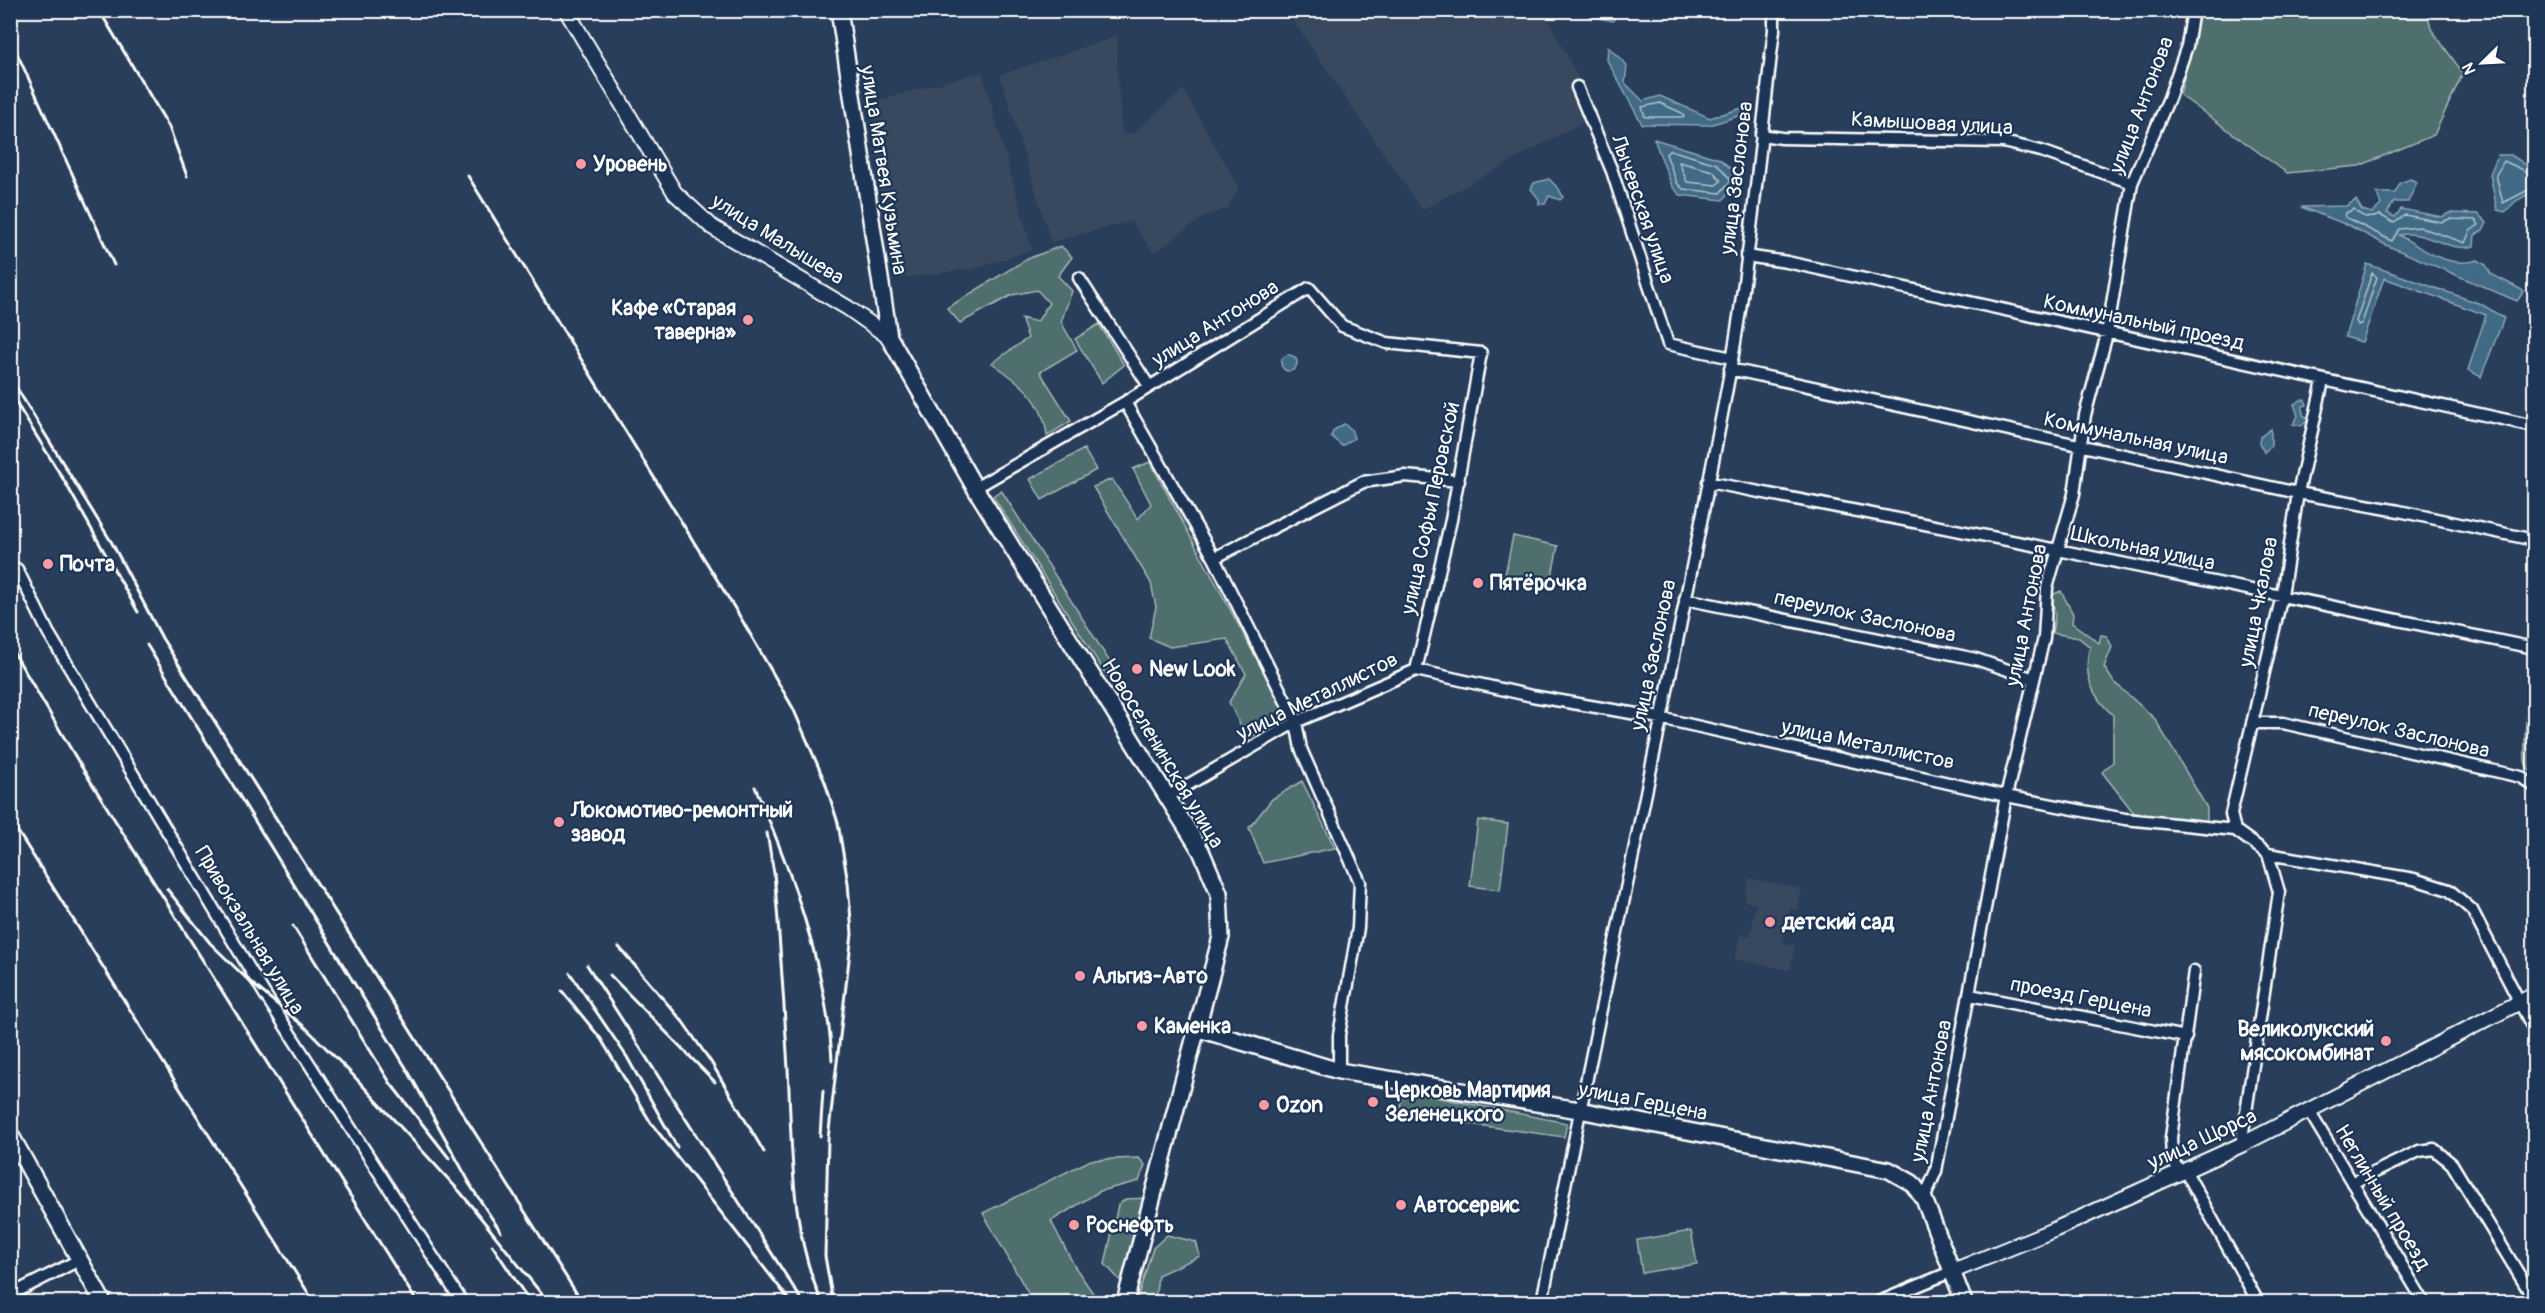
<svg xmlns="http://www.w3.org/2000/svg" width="2545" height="1313" viewBox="0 0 2545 1313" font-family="Pangolin,sans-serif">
	<rect width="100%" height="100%" fill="#293e5a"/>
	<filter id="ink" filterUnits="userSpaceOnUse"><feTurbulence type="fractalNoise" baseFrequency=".0167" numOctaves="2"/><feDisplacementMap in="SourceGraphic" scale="12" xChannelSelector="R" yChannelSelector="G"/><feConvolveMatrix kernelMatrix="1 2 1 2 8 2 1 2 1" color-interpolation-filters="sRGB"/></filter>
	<g filter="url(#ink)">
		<!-- built -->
		<path fill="#38485e" d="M 1248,11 L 1544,11 L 1597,114 L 1422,210 L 1287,12 L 1250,19 Z
			M 1118,36 L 1117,69 L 1122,135 L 1134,133 L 1183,89 L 1239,188 L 1227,209 L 1205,216 L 1154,253 L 1131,221 L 1051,242 L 1000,75 Z
			M 982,72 L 1032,250 L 977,268 L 896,279 L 884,222 L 871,102 Z
			M 1749,878 L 1802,889 L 1798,910 L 1790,909 L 1783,943 L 1795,946 L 1790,970 L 1735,959 L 1740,934 L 1750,936 L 1756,904 L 1744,901 Z"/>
		<!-- green -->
		<path fill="#4f6e6e" stroke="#a7b6b6" stroke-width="1.5" d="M 2200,11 L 2427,11 L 2431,29 L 2463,73 L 2434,135 L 2359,166 L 2287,173 L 2180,95 Z
			M 1061,246 L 1072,257 L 1058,276 L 1072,291 L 1061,322 L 1077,350 L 1040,372 L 1071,421 L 1047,436 C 1043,399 1021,383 992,363 L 1028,338 L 1021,318 L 1037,322 L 1049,303 L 1037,290 L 1012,295 L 960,323 L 947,308 L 1027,259 Z
			M 1099,324 L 1124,365 L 1102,383 L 1075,339 Z
			M 1084,449 L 1096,470 L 1042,500 L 1030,479 Z
			M 1150,462 L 1289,718 L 1247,739 L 1229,702 L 1246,674 L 1227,639 L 1170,647 L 1149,638 L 1156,607 L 1151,583 L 1093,487 L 1112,479 L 1138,519 L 1151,504 L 1133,469 Z
			M 1001,490 L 1115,670 L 1107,676 L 993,496 Z
			M 1513,536 L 1558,546 L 1550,585 L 1505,575 Z
			M 2061,591 L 2073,614 L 2072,623 L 2099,643 L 2101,635 L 2107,636 L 2112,647 L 2104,667 L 2113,681 L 2155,719 L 2207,808 L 2207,821 L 2137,817 L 2102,772 L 2113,762 L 2113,715 C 2092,697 2082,673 2090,647 L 2079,638 L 2052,633 L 2055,616 L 2052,595 Z
			M 2534,701 L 2534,773 L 2532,773 C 2529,770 2526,766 2525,761 C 2524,754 2526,709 2528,704 Z
			M 1302,781 L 1335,848 L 1263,863 L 1249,828 L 1272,799 Z
			M 1478,820 L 1508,824 L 1500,890 L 1470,886 Z
			M 1404,1091 L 1567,1123 L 1564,1137 L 1398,1114 Z
			M 1139,1158 L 1145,1165 L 1139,1181 L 1100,1191 L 1051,1221 L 1075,1267 L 1099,1302 L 1033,1302 L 983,1213 L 1091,1160 Z
			M 1149,1198 L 1125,1286 L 1105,1264 L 1118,1205 L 1126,1199 Z
			M 1691,1231 L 1697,1264 L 1642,1273 L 1637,1240 Z
			M 1167,1235 L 1196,1242 L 1200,1256 L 1158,1275 L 1155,1302 L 1136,1302 L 1153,1248 Z"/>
		<!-- water -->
		<path fill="#3f6a85" stroke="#8ca6b6" stroke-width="1.5" d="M 1588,11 L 1617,13 L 1613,21 L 1589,16 Z
			M 1608,47 L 1627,65 L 1625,83 L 1643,101 L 1660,96 L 1710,118 L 1742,108 L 1744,114 L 1710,125 L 1642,124 L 1607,60 Z
			M 1654,139 L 1720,159 L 1741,178 L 1723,200 L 1680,195 L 1672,186 Z
			M 2498,155 L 2511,155 L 2534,170 L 2534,191 L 2516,201 L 2505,212 L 2497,210 L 2490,174 Z
			M 1549,179 L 1559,189 L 1563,197 L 1560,200 L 1549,196 L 1545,204 L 1539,204 L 1539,199 L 1531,189 L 1534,183 Z
			M 2410,179 L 2417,182 L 2408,202 L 2394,202 L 2387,213 L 2395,217 L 2401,209 L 2442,217 L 2449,213 L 2478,214 L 2487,223 L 2483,231 L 2475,235 L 2474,246 C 2450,254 2426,229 2399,235 C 2424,250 2449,269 2478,260 L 2486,265 L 2491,274 L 2524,291 L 2517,301 L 2386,245 L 2350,226 L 2301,207 L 2346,206 L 2356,200 L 2362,210 L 2372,213 L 2381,205 L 2377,193 L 2395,193 L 2400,183 Z
			M 2367,264 L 2481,304 L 2504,318 L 2481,377 L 2468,370 L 2486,315 L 2384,278 L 2362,342 L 2345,337 Z
			M1281 363a8 8 0 1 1 16 0a8 8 0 1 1-16 0Z
			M 2301,400 L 2305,400 L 2307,405 L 2303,406 L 2303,415 L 2310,419 L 2301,426 L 2293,424 L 2298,416 L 2294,404 Z
			M 1344,424 L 1351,429 L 1354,438 L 1342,446 L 1331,436 L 1334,430 Z
			M 2271,429 L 2271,446 L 2264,452 L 2259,443 L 2260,437 Z"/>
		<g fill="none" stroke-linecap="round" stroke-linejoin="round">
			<!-- shore -->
			<path stroke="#b2c3ce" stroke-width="1.5" d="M 1660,103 L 1682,113 L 1684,117 L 1645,117 L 1642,107 Z
				M 1670,150 L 1717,164 L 1731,180 L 1720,193 L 1683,189 L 1677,183 L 1666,154 Z
				M 1679,162 L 1713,171 L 1721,181 L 1716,185 L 1687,182 Z
				M 2534,175 L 2504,161 L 2496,175 L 2503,203 L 2534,187
				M 2354,209 C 2362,218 2370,220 2380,215 L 2394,223 L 2405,215 L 2441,222 L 2450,219 L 2475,220 L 2479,225 L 2470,231 L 2465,243 L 2420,227 L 2399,229 L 2392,241 L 2345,217 L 2346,213 Z
				M 2372,273 L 2377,277 L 2362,323 L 2358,325 L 2356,321 Z"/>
			<defs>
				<path id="minor" d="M 1577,87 L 1612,171 L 1668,344 L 1732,358
					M 1761,135 L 1782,138 L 2003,142 L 2041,151 L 2132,183
					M 1746,256 L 1787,262 L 2534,426
					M 1079,278 L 1149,386
					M 1730,369 L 2298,493 L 2399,511 L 2534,540
					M 1125,402 L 1214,558 L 1296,722 L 1301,749 L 1360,882 L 1358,928 L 1339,1035 L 1339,1071
					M 1708,482 L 2058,550 L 2534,648
					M 975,488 L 1125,402 L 1309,288 L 1342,326 L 1387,343 L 1481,353 L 1451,520 L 1416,670
					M 1214,558 L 1363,482 L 1405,476 L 1459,481
					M 17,569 L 48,632 L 264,993 L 462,1302
					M 1685,599 L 1976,659 L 2034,679
					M 2252,723 L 2283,723 L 2521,777 L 2534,786
					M 1167,797 L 1296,722 L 1416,670 L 1532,696 L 1660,718 L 2006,796 L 2125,819 L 2235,830 L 2268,854 L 2414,879 L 2449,890 L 2472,910 L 2534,1030
					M 2235,830 L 2231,814 L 2282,595 L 2298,493 L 2323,381
					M 1970,995 L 2186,1037
					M 2309,1111 L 2424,1302
					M 2241,1145 L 2279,892 L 2268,854
					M 2185,1170 L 2258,1302
					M 2179,1172 L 2172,1158 L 2171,1138 L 2194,971
					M 2352,1183 L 2419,1151 L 2434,1149 L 2452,1164 L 2532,1296
					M 1924,1199 L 1936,1171 L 2006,796 L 2044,638 L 2047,588 L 2074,494 L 2085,415 L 2107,334 L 2132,183 L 2169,98 L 2187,46 L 2193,10
					M 10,1295 L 79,1260
					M 1542,1302 C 1602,992 1672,683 1730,372 C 1750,259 1760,144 1774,30 L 1774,10
					M 1879,1302 L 1953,1271"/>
				<path id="tertiary" d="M 566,10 L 675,193 L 712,227 L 848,308 L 889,337
					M 1953,1271 L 2056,1229 L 2241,1145 L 2534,995"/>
				<path id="secondary" d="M 839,10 L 889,337 L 975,488 L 1201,851 L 1219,893 L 1221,937 L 1125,1302
					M 1199,1029 L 1339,1071 L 1579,1110 L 1889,1170 L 1912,1183 L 1924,1199 L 1964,1302
					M 10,1134 L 103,1302"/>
			</defs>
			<!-- minor casing -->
			<use href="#minor" stroke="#fff" stroke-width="15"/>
			<!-- tertiary casing -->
			<use href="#tertiary" stroke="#fff" stroke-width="18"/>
			<!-- secondary casing -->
			<use href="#secondary" stroke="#fff" stroke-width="20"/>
			<!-- minor -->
			<use href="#minor" stroke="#1d3557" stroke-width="10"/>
			<!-- tertiary -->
			<use href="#tertiary" stroke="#1d3557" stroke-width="14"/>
			<!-- secondary -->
			<use href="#secondary" stroke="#1d3557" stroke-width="15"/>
			<!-- rail -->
			<path stroke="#fff" stroke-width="3" d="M 99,10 L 169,127 L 187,176
				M 10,38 L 114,265
				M 468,176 L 742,620 L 793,708 L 825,782 L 838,823 L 848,883 L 852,934 L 828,1139 L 825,1256 L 833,1302
				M 10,377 L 112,543 L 162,638 L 582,1302
				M 10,393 L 65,482 L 138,612
				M 147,645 L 408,1071 L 472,1187
				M 10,646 L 81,766 L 417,1302
				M 755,787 C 791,870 827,969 832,1060
				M 10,819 L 314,1302
				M 767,833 L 774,873 C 780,939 784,1004 788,1069 C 792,1145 790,1232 822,1302
				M 167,889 L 210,943 L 249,981 L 306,1028 L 352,1074 L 461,1193 L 548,1302
				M 293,926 L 391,1084 L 449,1158
				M 619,947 L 683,1022 L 711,1062 L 764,1152
				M 587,965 L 803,1302
				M 570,973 L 627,1057 L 677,1147
				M 610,975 L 715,1082
				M 562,991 L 601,1039 L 651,1123 L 791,1302
				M 820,1136 L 823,1091
				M 468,1182 L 501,1232
				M 492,1245 L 530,1302"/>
		</g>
	</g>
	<!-- markers -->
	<g fill="#ff9aa2" stroke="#1d3557" stroke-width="2">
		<circle cx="581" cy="164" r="6"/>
		<circle cx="748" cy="320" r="6"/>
		<circle cx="48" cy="564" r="6"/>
		<circle cx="1478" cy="583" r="6"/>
		<circle cx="1137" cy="669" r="6"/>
		<circle cx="559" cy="822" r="6"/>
		<circle cx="1770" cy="922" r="6"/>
		<circle cx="1080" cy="976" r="6"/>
		<circle cx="1142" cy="1026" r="6"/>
		<circle cx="2386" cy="1041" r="6"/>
		<circle cx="1373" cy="1102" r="6"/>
		<circle cx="1264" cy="1105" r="6"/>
		<circle cx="1401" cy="1205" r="6"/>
		<circle cx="1074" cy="1225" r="6"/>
	</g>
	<g text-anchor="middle" stroke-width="4.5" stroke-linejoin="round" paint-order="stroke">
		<!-- street labels -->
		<g font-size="21" fill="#fff" stroke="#1d3557">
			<text transform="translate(2141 105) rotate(-69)" y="7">улица Антонова</text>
			<text transform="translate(1932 123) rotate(3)" y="7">Камышовая улица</text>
			<text transform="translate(884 170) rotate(81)" y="7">улица Матвея Кузьмина</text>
			<text transform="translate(1736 178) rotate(-83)" y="7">улица Заслонова</text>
			<text transform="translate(1643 209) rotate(71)" y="7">Лычевская улица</text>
			<text transform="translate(778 239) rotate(32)" y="7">улица Малышева</text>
			<text transform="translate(2144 322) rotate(12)" y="7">Коммунальный проезд</text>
			<text transform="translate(1215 323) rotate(-32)" y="7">улица Антонова</text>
			<text transform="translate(2136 438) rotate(12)" y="7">Коммунальная улица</text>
			<text transform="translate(1430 508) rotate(-78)" y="7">улица Софьи Перовской</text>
			<text transform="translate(2143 548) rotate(12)" y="7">Школьная улица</text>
			<text transform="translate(2258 602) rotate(-79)" y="7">улица Чкалова</text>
			<text transform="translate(2026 615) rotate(-79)" y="7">улица Антонова</text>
			<text transform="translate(1865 616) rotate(12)" y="7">переулок Заслонова</text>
			<text transform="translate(1653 655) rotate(-78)" y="7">улица Заслонова</text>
			<text transform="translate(1317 696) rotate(-26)" y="7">улица Металлистов</text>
			<text transform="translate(2399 730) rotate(13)" y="7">переулок Заслонова</text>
			<text transform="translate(1868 744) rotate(12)" y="7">улица Металлистов</text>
			<text transform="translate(1163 753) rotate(59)" y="7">Новоселенинская улица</text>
			<text transform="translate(250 930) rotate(59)" y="7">Привокзальная улица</text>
			<text transform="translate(2081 997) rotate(11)" y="7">проезд Герцена</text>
			<text transform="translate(1931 1091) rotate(-79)" y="7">улица Антонова</text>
			<text transform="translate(1643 1101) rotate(11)" y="7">улица Герцена</text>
			<text transform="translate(2202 1139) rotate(-25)" y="7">улица Щорса</text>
			<text transform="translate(2383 1197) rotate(59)" y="7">Неглинный проезд</text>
		</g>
		<!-- poi labels -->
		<g font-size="21" font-weight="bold" fill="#fff" stroke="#1d3557" text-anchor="start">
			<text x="593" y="171">Уровень</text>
			<text x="736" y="315" text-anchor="end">Кафе «Старая<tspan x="736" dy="24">таверна»</tspan></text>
			<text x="60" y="571">Почта</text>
			<text x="1490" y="590">Пятёрочка</text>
			<text x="1149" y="676">New Look</text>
			<text x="571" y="817">Локомотиво-ремонтный<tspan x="571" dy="24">завод</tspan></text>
			<text x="1782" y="929">детский сад</text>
			<text x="1092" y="983">Альгиз-Авто</text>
			<text x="1154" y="1033">Каменка</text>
			<text x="2374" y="1036" text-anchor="end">Великолукский<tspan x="2374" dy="24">мясокомбинат</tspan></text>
			<text x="1385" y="1097">Церковь Мартирия<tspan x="1385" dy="24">Зеленецкого</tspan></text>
			<text x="1276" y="1112">Ozon</text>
			<text x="1413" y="1212">Автосервис</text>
			<text x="1086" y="1232">Роснефть</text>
		</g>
	</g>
	<!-- margin -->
	<rect width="2545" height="1313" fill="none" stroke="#1d3557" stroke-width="36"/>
	<rect x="18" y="18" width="2509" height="1277" fill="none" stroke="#fff" stroke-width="2" filter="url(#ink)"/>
	<!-- north arrow -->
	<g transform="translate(2482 63) rotate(246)" stroke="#1d3557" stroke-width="4.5" paint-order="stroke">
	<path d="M0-4.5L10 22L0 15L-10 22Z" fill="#ffffff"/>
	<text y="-9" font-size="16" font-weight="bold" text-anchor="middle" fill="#ffffff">N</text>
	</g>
</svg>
